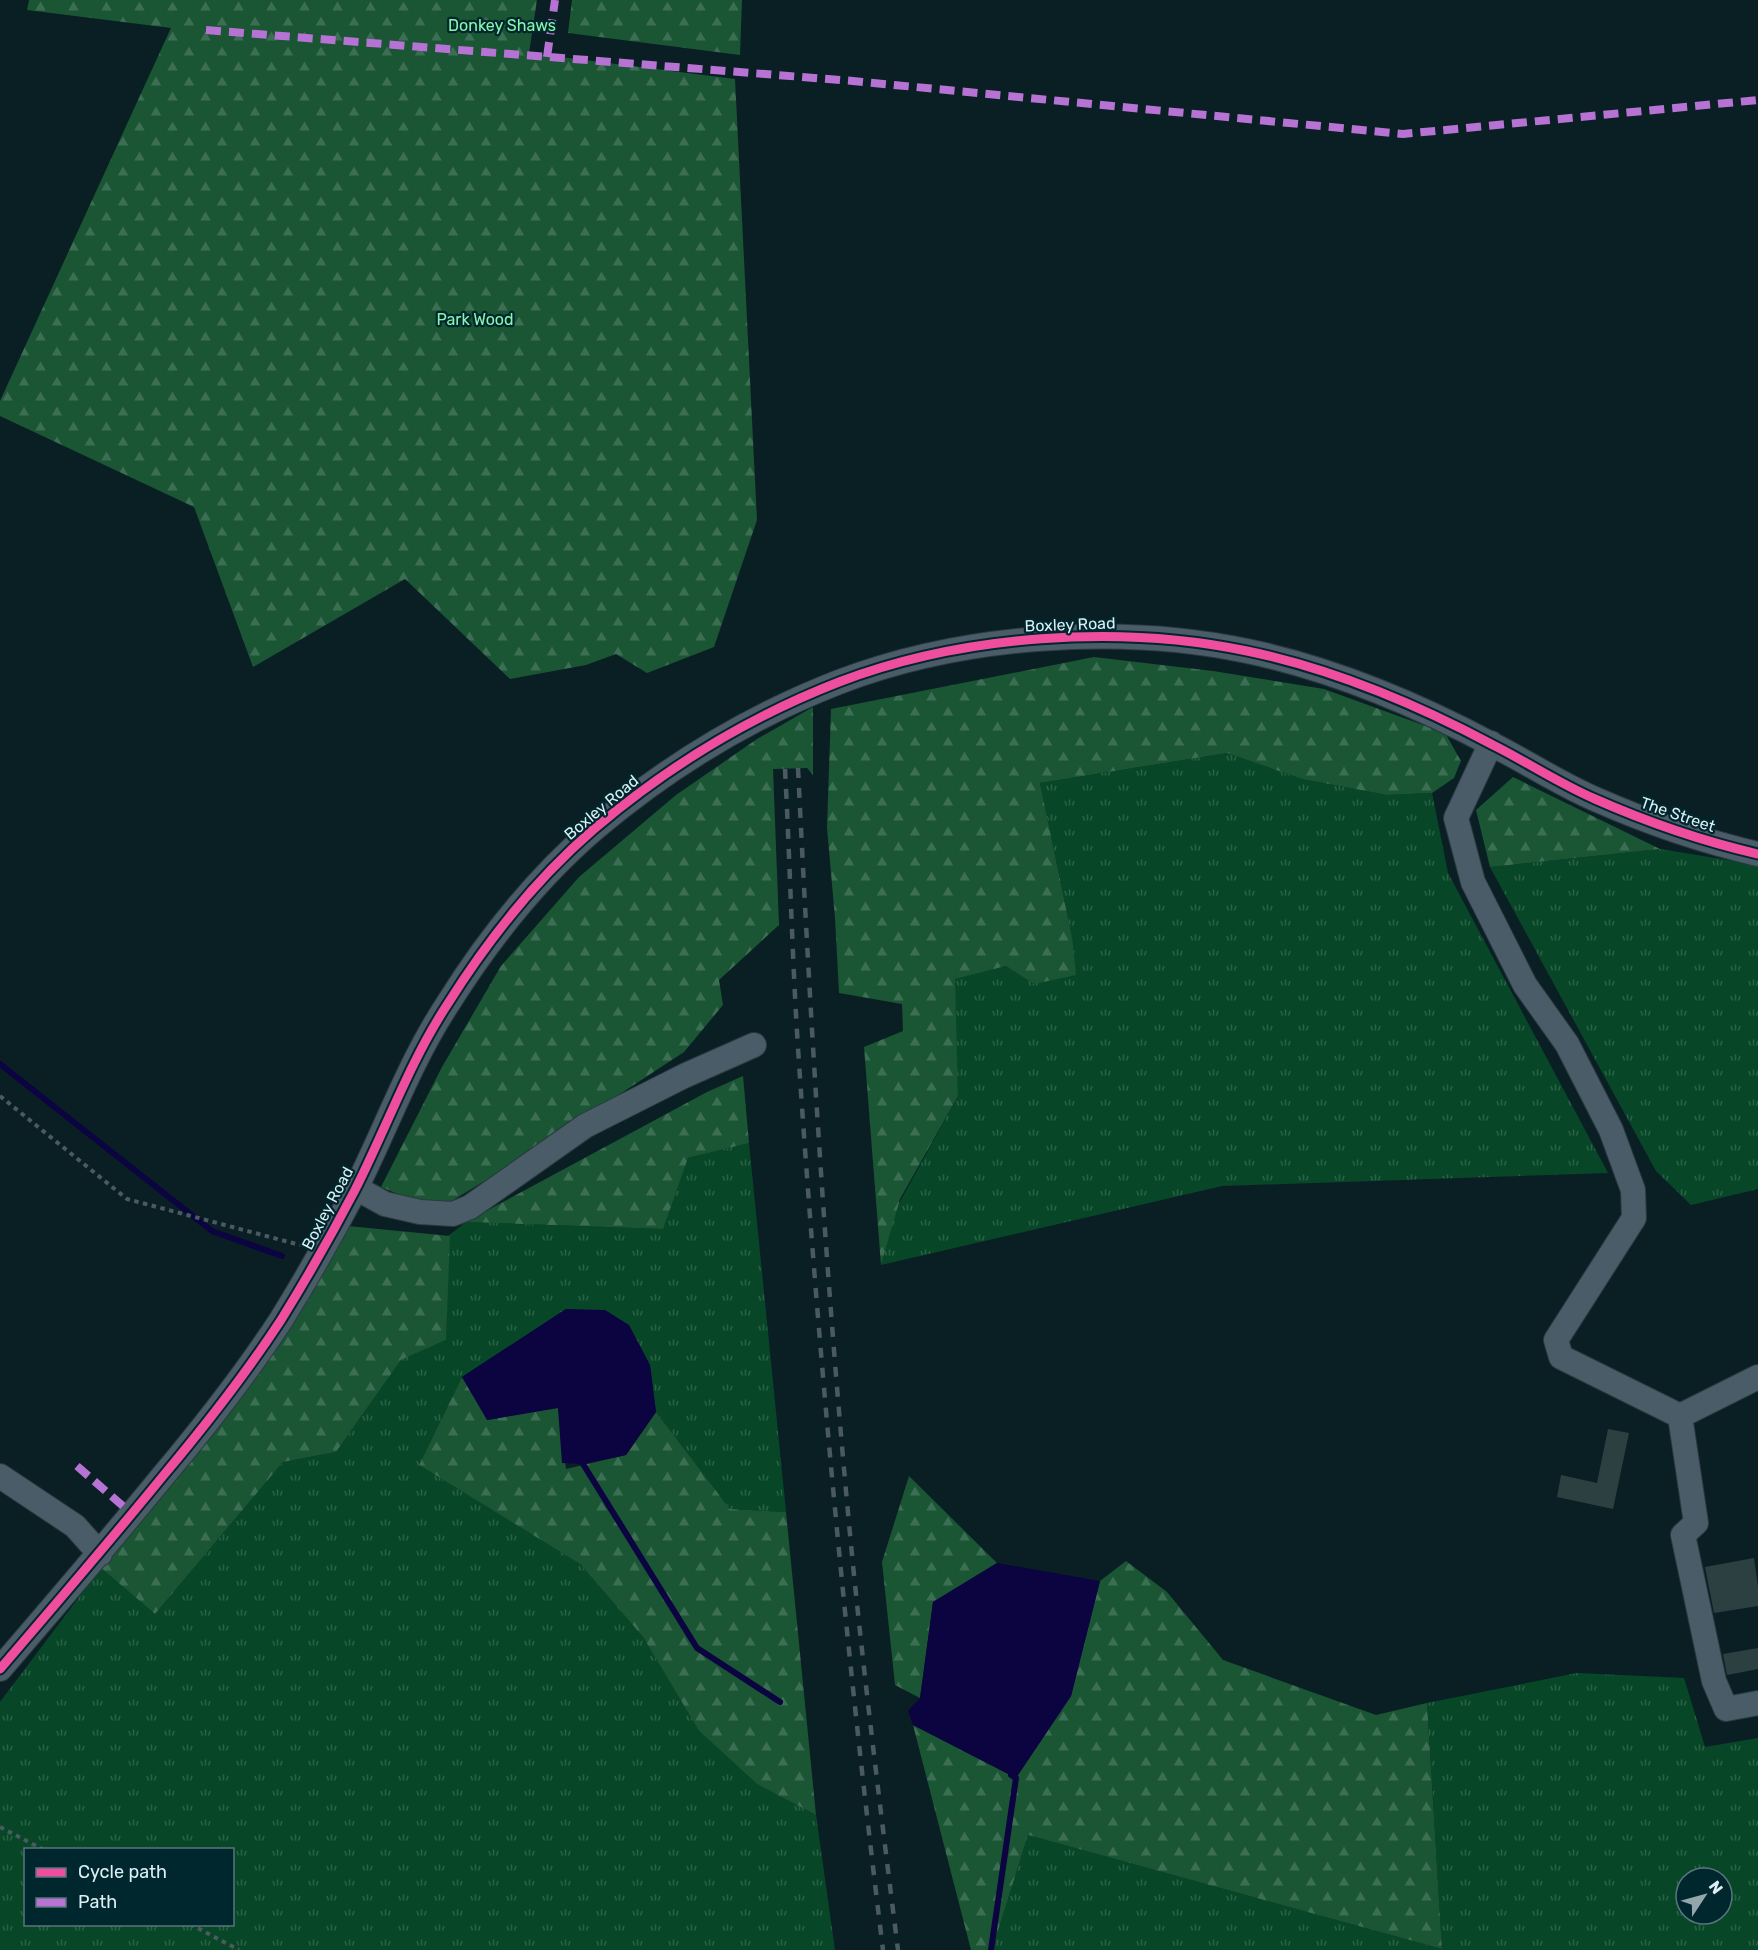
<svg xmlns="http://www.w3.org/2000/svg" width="1758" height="1950" viewBox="0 0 1758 1950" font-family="Rubik,sans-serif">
	<defs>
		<pattern id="grass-tufts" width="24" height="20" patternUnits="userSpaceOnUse" patternTransform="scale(1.5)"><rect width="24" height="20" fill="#074727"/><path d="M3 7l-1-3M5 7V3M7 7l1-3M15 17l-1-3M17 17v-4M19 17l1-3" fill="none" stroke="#2b6247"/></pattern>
		<pattern id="forest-firs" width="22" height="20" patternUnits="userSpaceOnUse" patternTransform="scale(1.5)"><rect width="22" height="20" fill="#1a5534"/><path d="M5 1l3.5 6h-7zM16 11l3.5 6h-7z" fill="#3b6e52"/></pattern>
	</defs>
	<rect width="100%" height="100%" fill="#0a1f24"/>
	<!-- grass -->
	<path fill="url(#grass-tufts)" fill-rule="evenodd" d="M 1227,753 L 1302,779 L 1387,795 L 1432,793 L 1448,873 L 1608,1173 L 1222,1186 L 881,1265 L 897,1207 L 958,1096 L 954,979 L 1006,966 L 1034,984 L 1072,937 L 1040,783 Z
		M 1660,849 L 1758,865 L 1758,1189 L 1691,1205 L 1656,1171 L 1490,867 Z
		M 749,1143 L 786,1512 L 730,1509 L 656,1412 L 650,1365 L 566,1309 L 462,1377 L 419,1465 L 580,1564 L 643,1637 L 699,1731 L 757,1784 L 816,1815 L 835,1950 L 0,1950 L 0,1702 L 101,1568 L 155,1614 L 283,1462 L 336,1452 L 401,1360 L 446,1340 L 448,1236 L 466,1222 L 662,1229 L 688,1158 ZM 26,1850 L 232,1850 L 232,1924 L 26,1924 Z
		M 1577,1673 L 1684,1678 L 1705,1747 L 1758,1738 L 1758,1950 L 992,1950 L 1028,1835 L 1442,1949 L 1427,1703 ZM 1686,1878 L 1722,1878 L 1722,1914 L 1686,1914 Z"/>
	<!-- forest -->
	<path fill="url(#forest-firs)" d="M 29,0 L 537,0 L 529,53 L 735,79 L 757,520 L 714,647 L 647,673 L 616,654 L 586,665 L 510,679 L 405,579 L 253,667 L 194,507 L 0,416 L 0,401 L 171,28 L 27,10 Z
		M 572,0 L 742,0 L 740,55 L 568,33 Z
		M 1094,657 L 1213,671 L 1324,689 L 1445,733 L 1461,761 L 1454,778 L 1432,793 L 1387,795 L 1302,779 L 1227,753 L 1040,783 L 1072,937 L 1076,975 L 1034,984 L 1006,966 L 955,979 L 958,1096 L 900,1199 L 881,1265 L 864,1047 L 903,1031 L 902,1004 L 839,993 L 835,918 L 827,828 L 831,709 Z
		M 813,707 L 813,775 L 807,768 L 773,769 L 779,925 L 719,980 L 723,1005 L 684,1052 L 524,1157 L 450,1202 L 422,1204 L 381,1187 L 442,1067 L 501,966 L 579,877 L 676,795 L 757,739 Z
		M 1513,777 L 1660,849 L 1490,867 L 1476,810 Z
		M 743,1076 L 749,1143 L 688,1158 L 663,1229 L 466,1222 L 707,1092 Z
		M 348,1226 L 450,1236 L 446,1340 L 401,1360 L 336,1452 L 283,1462 L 155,1614 L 101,1568 Z
		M 462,1377 L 488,1420 L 558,1407 L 566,1469 L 626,1455 L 656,1412 L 730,1509 L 786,1512 L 816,1815 L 757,1784 L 699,1731 L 643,1637 L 580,1564 L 419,1465 Z
		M 909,1476 L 997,1563 L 933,1602 L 920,1698 L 895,1685 L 882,1562 Z
		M 1126,1561 L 1167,1592 L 1223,1660 L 1376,1715 L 1427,1703 L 1442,1949 L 1028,1835 L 992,1950 L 971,1950 L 913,1725 L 1016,1778 L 1071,1696 L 1100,1581 Z"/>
	<!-- water -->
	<path fill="#0c0341" d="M 566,1309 L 605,1310 L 629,1325 L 650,1365 L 656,1412 L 626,1455 L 583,1464 L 562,1463 L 558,1408 L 487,1420 L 462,1377 Z
		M 997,1563 L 1100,1581 L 1071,1696 L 1016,1778 L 913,1725 L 908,1711 L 920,1698 L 933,1602 Z"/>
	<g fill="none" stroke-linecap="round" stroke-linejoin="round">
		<!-- stream -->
		<path stroke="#0c0341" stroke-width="6" d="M 0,1064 L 212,1231 L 282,1256
			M 583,1464 L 697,1648 L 780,1702
			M 991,1950 L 1016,1778 L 1011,1775"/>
	</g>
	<!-- building -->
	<path fill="#2d4041" d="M 1608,1429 L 1629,1433 L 1613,1509 L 1557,1497 L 1561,1475 L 1597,1483 Z
		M 1754,1558 L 1758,1587 L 1758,1606 L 1714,1613 L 1705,1567 Z
		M 1758,1648 L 1758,1669 L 1727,1675 L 1723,1654 Z"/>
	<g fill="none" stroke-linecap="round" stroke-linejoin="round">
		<defs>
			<path id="minor" d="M 1491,743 L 1456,818 L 1473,882 L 1525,985 L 1567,1044 L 1611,1130 L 1633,1190 L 1634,1218 L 1556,1340 L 1561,1357 L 1680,1416 L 1696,1523 L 1683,1535 L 1714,1681 L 1726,1709 L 1758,1703
				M 356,1188 L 385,1204 L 420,1212 L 453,1214 L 470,1207 L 585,1126 L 684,1076 L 754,1045
				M 1680,1416 L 1758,1377
				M 0,1476 L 75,1526 L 100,1554
				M 0,1669 C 55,1605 110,1541 163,1476 C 205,1426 245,1375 281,1320 C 307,1278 332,1234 355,1190 C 386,1129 409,1063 447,1005 C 487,941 536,879 594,829 C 667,767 749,717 839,682 C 962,635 1119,624 1247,651 C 1333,669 1416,704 1493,745 C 1527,762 1560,784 1595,799 C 1647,822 1702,841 1758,854"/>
		</defs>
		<!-- minor casing -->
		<use href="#minor" stroke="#2a3a3f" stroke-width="26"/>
		<!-- path -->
		<path stroke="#4a5a61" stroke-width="4" stroke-dasharray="4.5 4.5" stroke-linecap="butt" d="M 0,1096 L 127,1199 L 300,1245
			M 0,1827 L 44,1850
			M 190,1924 L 239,1950"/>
		<!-- minor -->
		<use href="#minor" stroke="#4b5c69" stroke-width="24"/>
		<!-- rail -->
		<path stroke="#4a5a60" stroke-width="4.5" stroke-dasharray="10 10" stroke-linecap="butt" d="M 798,768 C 811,1034 827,1300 853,1565 C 866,1694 882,1822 898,1950
			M 785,769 C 790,862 792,955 798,1048 C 818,1350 846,1650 883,1950"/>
		<!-- quiet -->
		<path stroke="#b673d3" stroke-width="8" stroke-dasharray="15 8" stroke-linecap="butt" d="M 206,30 L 853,81 L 1403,134 L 1758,100
			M 547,57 L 555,0
			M 77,1466 L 132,1514"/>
		<defs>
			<path id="cycleway" d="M 0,1669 C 55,1605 110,1541 163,1476 C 205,1426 245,1375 281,1320 C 307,1278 332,1234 355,1190 C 386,1129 409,1063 447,1005 C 487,941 536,879 594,829 C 667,767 749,717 839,682 C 962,635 1119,624 1247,651 C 1333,669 1416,704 1493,745 C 1527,762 1560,784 1595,799 C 1647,822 1702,841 1758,854"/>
		</defs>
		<!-- cycleway casing -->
		<use href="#cycleway" stroke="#00262e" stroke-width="13"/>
		<!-- cycleway -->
		<use href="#cycleway" stroke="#ef4d9e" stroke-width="9"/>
	</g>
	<g text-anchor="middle" stroke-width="4.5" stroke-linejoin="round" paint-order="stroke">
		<!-- park labels -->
		<g font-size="16" fill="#88f7ac" stroke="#00262e">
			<text x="502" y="31">Donkey Shaws</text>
			<text x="475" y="325">Park Wood</text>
		</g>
		<!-- street labels -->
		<g font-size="16" fill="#dbeff4" stroke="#00262e">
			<text transform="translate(1070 624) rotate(-2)" y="6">Boxley Road</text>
			<text transform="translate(601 807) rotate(-40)" y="6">Boxley Road</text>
			<text transform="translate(1678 814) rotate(19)" y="6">The Street</text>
			<text transform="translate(327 1208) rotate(-62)" y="6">Boxley Road</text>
		</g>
	</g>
	<!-- legend -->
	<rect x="24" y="1848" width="210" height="78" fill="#00262e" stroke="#58767d" stroke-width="1.5"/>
	<rect x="36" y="1868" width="30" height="9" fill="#ef4d9e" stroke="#58767d" stroke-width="1.5"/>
	<text x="78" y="1878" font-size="18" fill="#dbeff4">Cycle path</text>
	<rect x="36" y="1898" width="30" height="9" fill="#b673d3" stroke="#58767d" stroke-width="1.5"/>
	<text x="78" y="1908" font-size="18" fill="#dbeff4">Path</text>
	<!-- north arrow -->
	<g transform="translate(1704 1896) rotate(54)"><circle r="28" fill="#00262e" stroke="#58767d" stroke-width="1.5"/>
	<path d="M0-4.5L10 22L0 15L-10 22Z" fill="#92a6ab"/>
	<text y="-9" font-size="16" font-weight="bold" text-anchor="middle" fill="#dbeff4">N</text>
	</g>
</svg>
